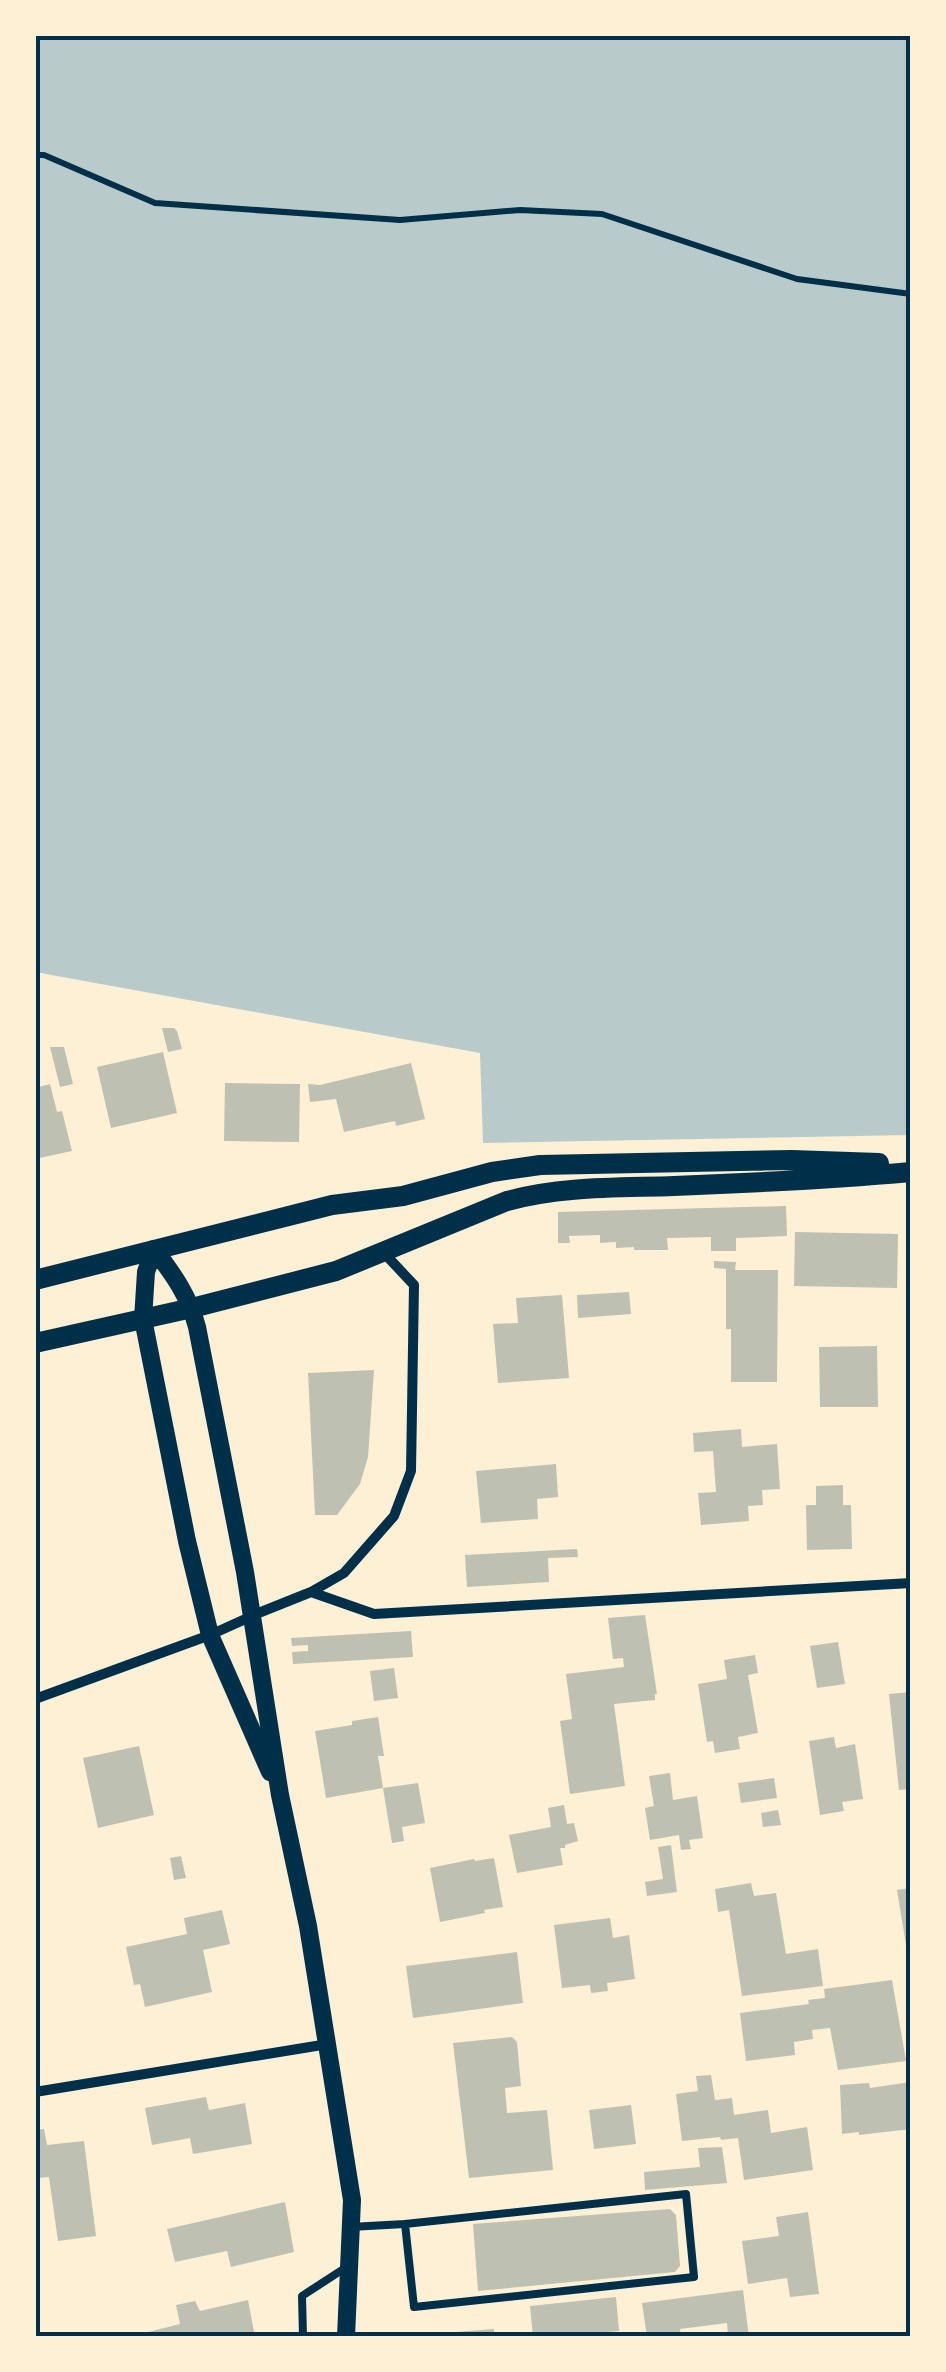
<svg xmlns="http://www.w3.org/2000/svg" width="946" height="2372" viewBox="0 0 946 2372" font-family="'IBM Plex Sans',sans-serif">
	<rect width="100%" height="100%" fill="#fdf0d5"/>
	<!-- green -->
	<path fill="#b9caca" d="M 35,35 L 911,35 L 911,1135 L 483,1143 L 480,1053 L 35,972 Z"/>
	<!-- building -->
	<path fill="#bec0b2" d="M 162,1028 L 174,1028 L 177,1031 L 182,1049 L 168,1052 Z
		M 50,1047 L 64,1047 L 73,1084 L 60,1087 Z
		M 163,1052 L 177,1113 L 111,1128 L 97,1067 Z
		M 411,1063 L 425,1119 L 396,1126 L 395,1121 L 344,1132 L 336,1099 L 310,1102 L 308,1084 L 320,1085 Z
		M 225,1083 L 300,1084 L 299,1142 L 224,1141 Z
		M 50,1084 L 57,1112 L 62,1111 L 72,1151 L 35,1159 L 35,1088 Z
		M 786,1206 L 787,1236 L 736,1238 L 736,1251 L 711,1251 L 711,1237 L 667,1238 L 668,1250 L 634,1250 L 634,1247 L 616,1248 L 616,1242 L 600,1243 L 600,1235 L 569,1236 L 570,1243 L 558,1243 L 558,1212 Z
		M 795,1232 L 898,1234 L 897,1288 L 794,1286 Z
		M 714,1261 L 736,1262 L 735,1270 L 778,1270 L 777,1382 L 731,1382 L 731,1329 L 726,1329 L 726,1269 L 714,1268 Z
		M 629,1292 L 631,1314 L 578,1318 L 577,1295 Z
		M 562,1295 L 569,1378 L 498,1383 L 493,1324 L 518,1323 L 516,1298 Z
		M 877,1346 L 878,1407 L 820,1407 L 819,1347 Z
		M 374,1370 L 368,1457 L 360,1484 L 337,1515 L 315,1515 L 308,1373 Z
		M 741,1429 L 742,1447 L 777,1444 L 780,1489 L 762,1490 L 763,1505 L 748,1506 L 749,1521 L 701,1525 L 698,1493 L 716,1492 L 713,1451 L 694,1452 L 693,1433 Z
		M 556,1464 L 558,1497 L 537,1499 L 538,1519 L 481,1523 L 476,1471 Z
		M 843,1485 L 843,1505 L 851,1505 L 852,1549 L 807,1550 L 806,1505 L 816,1505 L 816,1486 Z
		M 577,1549 L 578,1557 L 548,1558 L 549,1582 L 467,1587 L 465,1555 Z
		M 645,1615 L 657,1694 L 655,1694 L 655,1700 L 614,1704 L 625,1786 L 570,1794 L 560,1721 L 572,1719 L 566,1674 L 624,1667 L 623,1658 L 613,1659 L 608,1618 Z
		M 411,1631 L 413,1657 L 293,1664 L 292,1652 L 308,1651 L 308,1645 L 292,1646 L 291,1638 Z
		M 838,1642 L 845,1684 L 817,1688 L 810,1646 Z
		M 755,1655 L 758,1673 L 748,1675 L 758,1733 L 738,1737 L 740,1749 L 715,1753 L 713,1741 L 707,1742 L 698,1684 L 727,1679 L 724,1660 Z
		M 394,1668 L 398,1698 L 374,1701 L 370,1671 Z
		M 911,1692 L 911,1789 L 899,1790 L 889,1694 Z
		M 378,1717 L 384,1756 L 378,1756 L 383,1788 L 418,1783 L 425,1823 L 402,1827 L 404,1841 L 392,1843 L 383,1788 L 326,1798 L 315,1731 L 352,1725 L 352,1721 Z
		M 834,1737 L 836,1748 L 855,1744 L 863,1799 L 842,1802 L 844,1811 L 820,1815 L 809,1741 Z
		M 139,1746 L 154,1815 L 98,1828 L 83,1758 Z
		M 670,1773 L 673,1800 L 697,1796 L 703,1838 L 689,1840 L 691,1849 L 681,1850 L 679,1835 L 650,1840 L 645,1808 L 654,1806 L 649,1776 Z
		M 774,1778 L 777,1798 L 741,1803 L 738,1783 Z
		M 564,1805 L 567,1824 L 574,1823 L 578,1841 L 565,1845 L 565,1848 L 560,1848 L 563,1865 L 517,1873 L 509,1835 L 551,1827 L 548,1808 Z
		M 778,1810 L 781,1825 L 763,1827 L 761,1813 Z
		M 671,1845 L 677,1892 L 647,1896 L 645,1882 L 663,1879 L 658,1847 Z
		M 181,1856 L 186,1878 L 174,1880 L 170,1858 Z
		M 494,1858 L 503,1907 L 484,1910 L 485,1913 L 440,1922 L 430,1868 L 474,1859 L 475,1861 Z
		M 751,1883 L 754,1896 L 776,1893 L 786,1954 L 818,1949 L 823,1986 L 742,1996 L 729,1910 L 718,1912 L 715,1889 Z
		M 911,1888 L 911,1957 L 908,1957 L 897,1890 Z
		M 222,1910 L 230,1944 L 203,1950 L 212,1992 L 145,2007 L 140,1984 L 134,1985 L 126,1947 L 187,1934 L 184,1918 Z
		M 610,1918 L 613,1938 L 629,1935 L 635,1979 L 607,1983 L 608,1991 L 591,1993 L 590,1985 L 562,1988 L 554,1925 Z
		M 517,1952 L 523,2003 L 413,2018 L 406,1966 Z
		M 892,1980 L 906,2061 L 838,2070 L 830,2028 L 812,2030 L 813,2039 L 794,2042 L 795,2055 L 746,2061 L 740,2013 L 809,2004 L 808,2000 L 825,1998 L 824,1989 Z
		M 512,2037 L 517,2042 L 521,2086 L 505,2088 L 507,2113 L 547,2110 L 553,2170 L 469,2178 L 453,2043 Z
		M 711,2075 L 715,2100 L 732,2098 L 734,2115 L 768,2110 L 771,2133 L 807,2127 L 813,2170 L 744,2180 L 738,2138 L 721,2140 L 720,2137 L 682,2141 L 676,2094 L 698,2091 L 696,2076 Z
		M 911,2082 L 911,2129 L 859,2135 L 859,2132 L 842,2134 L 840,2085 L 869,2083 L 870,2088 Z
		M 206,2097 L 209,2110 L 245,2103 L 252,2144 L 193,2154 L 190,2138 L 152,2145 L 145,2108 Z
		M 631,2105 L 636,2144 L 594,2149 L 589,2110 Z
		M 44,2129 L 47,2145 L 84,2141 L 96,2236 L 58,2241 L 49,2177 L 35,2178 L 35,2130 Z
		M 722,2147 L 727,2183 L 645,2190 L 644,2172 L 700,2167 L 698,2148 Z
		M 285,2202 L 294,2252 L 231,2267 L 227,2251 L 175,2262 L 167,2229 Z
		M 670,2209 L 676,2215 L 680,2266 L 675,2272 L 478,2291 L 473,2224 Z
		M 808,2212 L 819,2294 L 790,2297 L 787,2278 L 748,2284 L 742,2241 L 779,2236 L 776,2217 Z
		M 743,2290 L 749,2337 L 728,2337 L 727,2323 L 680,2329 L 681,2337 L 647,2337 L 642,2303 Z
		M 616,2297 L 619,2331 L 585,2334 L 585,2337 L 533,2337 L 530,2306 Z
		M 248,2300 L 255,2337 L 128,2337 L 180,2324 L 176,2305 L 195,2301 L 200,2311 Z
		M 494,2329 L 494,2337 L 430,2337 L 430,2334 Z"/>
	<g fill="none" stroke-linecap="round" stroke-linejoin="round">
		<!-- path -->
		<path stroke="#003049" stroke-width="6" d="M 35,155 L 44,155 L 155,203 L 400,220 L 520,210 L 602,214 L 797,279 L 911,294"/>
		<!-- service -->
		<path stroke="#003049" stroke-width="8" d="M 350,2227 L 405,2224 L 414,2307 L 694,2277 L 686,2194 L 405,2224
			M 303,2337 L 302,2296 L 345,2268"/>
		<!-- minor -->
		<path stroke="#003049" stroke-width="10" d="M 311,1592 L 374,1614 L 911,1583
			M 35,1699 L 210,1635 L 261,1612 L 311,1592 L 344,1573 L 394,1516 L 411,1471 L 414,1285 L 384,1253
			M 35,2092 L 328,2044"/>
		<!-- tertiary -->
		<path stroke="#003049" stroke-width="18" d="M 154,1249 C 173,1274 189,1296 197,1327 L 245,1572 L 280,1795 L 308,1926 L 352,2200 L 346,2337
			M 154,1249 L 146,1272 L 143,1319 L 187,1541 L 210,1635 L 270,1772"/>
		<!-- secondary -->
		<path stroke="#003049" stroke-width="20" d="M 35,1280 L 332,1205 L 403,1196 L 492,1172 L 540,1165 L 792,1160 L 879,1163
			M 35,1343 L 192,1308 L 336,1271 L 507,1201 C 562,1186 618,1188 674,1186 C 753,1183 832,1179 911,1172"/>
	</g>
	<!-- border -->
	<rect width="946" height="2372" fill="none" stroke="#fdf0d5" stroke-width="75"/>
	<rect x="38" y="38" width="870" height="2296" fill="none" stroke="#003049" stroke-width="4"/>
</svg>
